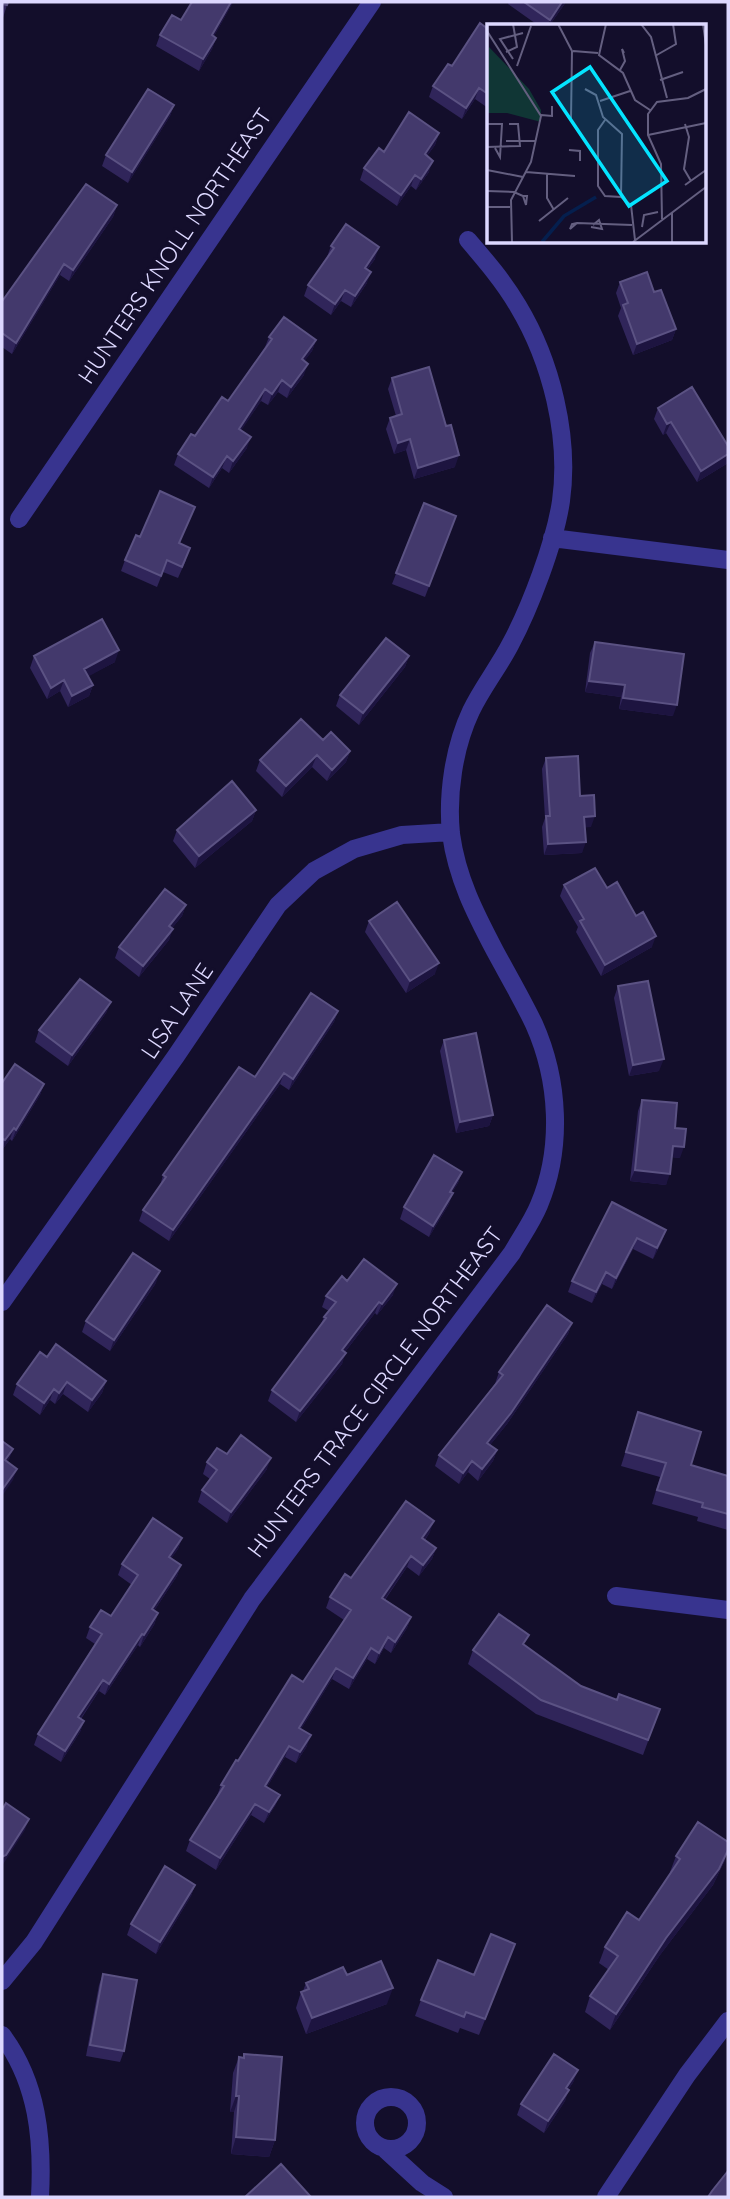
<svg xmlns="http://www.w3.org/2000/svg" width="730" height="2199" viewBox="0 0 730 2199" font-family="Quicksand,sans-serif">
	<rect width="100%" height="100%" fill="#130e2b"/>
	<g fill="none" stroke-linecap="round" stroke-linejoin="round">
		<!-- minor -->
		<path stroke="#38348f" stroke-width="18" d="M 19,519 L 372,2
			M 552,538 L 728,560
			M 2,1302 L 176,1056 L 278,905 L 314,871 L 354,849 L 402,835 L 451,832
			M 616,1596 L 728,1610
			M 2,1981 L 34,1942 L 252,1599 L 512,1253 C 521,1237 532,1222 539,1205 C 563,1148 559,1080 534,1024 C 522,999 508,975 495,951 C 475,913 457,878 451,834 C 447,794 454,747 471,711 C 482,688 498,668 510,645 C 530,608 555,542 561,501 C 570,436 551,361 518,306 C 504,282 486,261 468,240
			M 2,2035 C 38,2083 43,2140 40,2197
			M365 2123a26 26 0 1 1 52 0a26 26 0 1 1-52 0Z
			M 386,2150 L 422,2183 L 444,2197
			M 606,2197 L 687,2075 L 728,2021"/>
	</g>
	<!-- wall -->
	<path fill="#30255a" d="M 2,2 L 7,5 L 2,21 Z
		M 192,2 L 233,2 L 214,36 L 216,38 L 212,49 L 199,71 L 156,46 L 160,35 L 181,20 Z
		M 509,2 L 566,2 L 549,26 L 539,26 L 508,4 Z
		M 488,29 L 488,108 L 475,99 L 462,119 L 429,97 L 433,86 Z
		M 174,105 L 170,116 L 128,183 L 102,166 L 106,155 Z
		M 439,133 L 435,145 L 427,156 L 429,172 L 416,190 L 411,186 L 397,206 L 360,180 L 364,168 L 384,152 Z
		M 117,205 L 113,217 L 69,281 L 60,275 L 12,354 L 2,347 L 2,299 L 3,300 Z
		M 331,246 L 375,259 L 367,270 L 367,283 L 351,307 L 341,301 L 331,315 L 304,296 L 308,285 L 327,257 Z
		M 620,282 L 654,292 L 676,329 L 672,340 L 633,355 L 618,316 L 621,308 L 616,293 Z
		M 269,337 L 316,340 L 312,351 L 304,361 L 304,375 L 287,398 L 278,392 L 268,405 L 261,401 L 241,430 L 247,448 L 229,473 L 222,468 L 209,488 L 174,465 L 178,454 L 195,436 L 228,401 L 265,347 Z
		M 392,378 L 446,426 L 455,467 L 414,479 L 406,450 L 394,454 L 386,429 L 390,418 L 396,416 L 388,389 Z
		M 658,408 L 728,463 L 697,482 L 666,433 L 663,435 L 654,419 Z
		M 424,503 L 456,516 L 425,597 L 392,584 Z
		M 190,518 L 179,544 L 186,560 L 178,578 L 163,572 L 157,587 L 121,571 L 125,560 L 140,537 Z
		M 595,642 L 673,716 L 619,709 L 621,697 L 585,692 L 590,653 Z
		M 34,656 L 115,662 L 88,676 L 93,685 L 89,696 L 68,707 L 60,691 L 47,699 L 30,668 Z
		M 409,656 L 405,667 L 359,725 L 336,706 L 340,695 Z
		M 323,740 L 350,751 L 346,762 L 327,781 L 312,767 L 282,797 L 256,771 L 260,760 Z
		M 546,758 L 580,796 L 591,827 L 585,827 L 582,853 L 544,855 L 542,827 L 545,818 L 542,769 Z
		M 256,810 L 252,821 L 195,868 L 173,841 L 177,830 Z
		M 564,885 L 607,888 L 652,947 L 601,976 L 576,932 L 578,927 L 560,896 Z
		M 186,905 L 182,916 L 172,928 L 169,940 L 139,977 L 115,958 L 119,947 Z
		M 369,921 L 435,974 L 406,993 L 365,932 Z
		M 618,986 L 659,1071 L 629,1076 L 614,998 Z
		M 111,1002 L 106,1013 L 68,1066 L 35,1042 L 39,1030 Z
		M 338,1011 L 334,1022 L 289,1090 L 280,1084 L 169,1241 L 139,1221 L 143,1210 L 160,1186 L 163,1175 L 255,1077 Z
		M 444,1040 L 493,1115 L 489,1126 L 456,1133 L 440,1051 Z
		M 2,1083 L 44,1084 L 40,1095 L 12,1141 L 10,1139 L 2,1150 Z
		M 642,1100 L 675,1128 L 680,1158 L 672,1157 L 666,1185 L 630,1181 L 638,1111 Z
		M 462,1172 L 458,1183 L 452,1192 L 449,1204 L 429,1237 L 400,1219 L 404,1207 Z
		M 612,1202 L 666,1230 L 662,1241 L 653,1259 L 633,1249 L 612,1289 L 602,1284 L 592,1303 L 568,1292 L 572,1281 Z
		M 347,1281 L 393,1295 L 377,1315 L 375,1313 L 345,1352 L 342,1364 L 296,1422 L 268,1401 L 272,1390 L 321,1324 L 324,1317 L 329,1311 L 322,1307 L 326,1296 Z
		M 156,1283 L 110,1351 L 82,1332 L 86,1321 Z
		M 572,1323 L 568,1334 L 507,1424 L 490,1445 L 497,1450 L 493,1461 L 478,1481 L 468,1472 L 459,1484 L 435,1466 L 439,1455 L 495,1384 L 499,1372 Z
		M 47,1357 L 106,1381 L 102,1393 L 88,1412 L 63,1394 L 55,1404 L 50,1400 L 40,1415 L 13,1395 L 17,1384 Z
		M 638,1412 L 691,1465 L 728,1476 L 728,1530 L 697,1521 L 698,1517 L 652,1504 L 660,1477 L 621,1466 Z
		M 227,1454 L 267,1469 L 227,1523 L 198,1502 L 202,1490 L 210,1479 L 203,1474 L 207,1462 Z
		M 430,1532 L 425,1540 L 436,1548 L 432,1559 L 419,1576 L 407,1567 L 385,1600 L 411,1617 L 407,1628 L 391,1653 L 384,1648 L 375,1664 L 367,1659 L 349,1689 L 332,1679 L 301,1729 L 307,1746 L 296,1763 L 285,1757 L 267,1787 L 280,1795 L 275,1806 L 264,1823 L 251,1815 L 216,1870 L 186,1851 L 190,1840 L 217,1796 L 221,1785 L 238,1761 L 303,1682 L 344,1620 L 326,1608 L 330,1597 L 351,1578 Z
		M 182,1538 L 178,1549 L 171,1558 L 181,1565 L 177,1576 L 154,1611 L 158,1613 L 154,1625 L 140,1647 L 138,1645 L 105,1695 L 99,1691 L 81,1719 L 84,1721 L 80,1732 L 61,1762 L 34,1745 L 38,1734 L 95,1644 L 86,1638 L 90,1627 L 111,1616 L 132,1585 L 118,1575 L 122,1564 Z
		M 525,1645 L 581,1686 L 617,1700 L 660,1709 L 643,1755 L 536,1714 L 468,1664 L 473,1650 Z
		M 676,1856 L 725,1860 L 713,1885 L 660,1955 L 610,2030 L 585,2012 L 590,1996 L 609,1970 L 599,1963 L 605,1947 L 639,1920 L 671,1873 L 670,1872 Z
		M 195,1885 L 191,1896 L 156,1954 L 127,1935 L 131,1924 Z
		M 509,1960 L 479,2035 L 460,2028 L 458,2033 L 415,2016 L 421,2000 L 474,1975 Z
		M 103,1974 L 124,2051 L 120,2062 L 86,2056 L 99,1985 Z
		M 347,1975 L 387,2004 L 306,2034 L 296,2008 L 301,1992 L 303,1991 L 306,1983 Z
		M 244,2054 L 275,2140 L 269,2157 L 231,2154 L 234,2112 L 230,2112 L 233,2073 L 239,2057 L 243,2058 Z
		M 574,2081 L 568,2090 L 565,2101 L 544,2133 L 517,2115 L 521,2104 Z"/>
	<!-- shaded-wall -->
	<path fill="#1d1440" d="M 231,2 L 233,2 L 231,6 L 208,47 L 212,35 Z
		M 562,2 L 566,2 L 549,26 L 547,26 L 550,20 Z
		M 216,38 L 212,49 L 199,71 L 203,59 Z
		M 479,88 L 475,99 L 462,119 L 466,108 Z
		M 174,105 L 170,116 L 128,183 L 132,172 Z
		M 439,133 L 435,145 L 420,165 L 425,154 Z
		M 433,161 L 429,172 L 416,190 L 421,179 Z
		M 415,175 L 411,186 L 397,206 L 401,195 Z
		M 117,205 L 113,217 L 69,281 L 73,270 Z
		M 379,247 L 375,259 L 360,279 L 365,268 Z
		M 64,264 L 60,275 L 12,354 L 16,343 Z
		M 371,272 L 367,283 L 351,307 L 355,296 Z
		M 345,290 L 341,301 L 331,315 L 335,304 Z
		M 676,329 L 672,340 L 633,355 L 637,344 Z
		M 316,340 L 312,351 L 298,370 L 302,359 Z
		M 308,364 L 304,375 L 287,398 L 291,387 Z
		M 282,380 L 278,392 L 268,405 L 272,394 Z
		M 265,389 L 261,401 L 235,440 L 239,429 Z
		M 671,422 L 666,433 L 663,435 L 667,424 Z
		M 251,437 L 247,448 L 229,473 L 233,461 Z
		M 410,439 L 406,450 L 394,454 L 398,443 Z
		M 728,454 L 728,463 L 697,482 L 701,471 Z
		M 459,455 L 455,467 L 414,479 L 418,468 Z
		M 227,456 L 222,468 L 209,488 L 213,477 Z
		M 119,650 L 115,662 L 80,681 L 84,669 Z
		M 409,656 L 405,667 L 359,725 L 363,713 Z
		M 64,680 L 60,691 L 47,699 L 51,688 Z
		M 589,681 L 625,685 L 621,697 L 585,692 Z
		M 93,685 L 89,696 L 68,707 L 72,696 Z
		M 623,698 L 677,705 L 673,716 L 619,709 Z
		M 350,751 L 346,762 L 327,781 L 332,770 Z
		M 317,755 L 312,767 L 282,797 L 286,786 Z
		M 256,810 L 252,821 L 195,868 L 199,856 Z
		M 595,816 L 591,827 L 580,828 L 584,817 Z
		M 586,842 L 582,853 L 544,855 L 548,844 Z
		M 186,905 L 182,916 L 165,937 L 169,926 Z
		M 173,929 L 169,940 L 139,977 L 143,966 Z
		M 656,936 L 652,947 L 601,976 L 605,965 Z
		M 439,963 L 435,974 L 406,993 L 410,981 Z
		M 111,1002 L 106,1013 L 68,1066 L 72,1055 Z
		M 338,1011 L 334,1022 L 289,1090 L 293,1079 Z
		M 664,1059 L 659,1071 L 629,1076 L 633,1065 Z
		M 284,1073 L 280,1084 L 169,1241 L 173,1230 Z
		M 44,1084 L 40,1095 L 12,1141 L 16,1130 Z
		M 493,1115 L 489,1126 L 456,1133 L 460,1122 Z
		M 14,1128 L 10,1139 L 2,1150 L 5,1140 Z
		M 673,1146 L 684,1147 L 680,1158 L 669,1157 Z
		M 635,1170 L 670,1174 L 666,1185 L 630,1181 Z
		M 462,1172 L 458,1183 L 446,1203 L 450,1192 Z
		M 453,1193 L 449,1204 L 429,1237 L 433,1226 Z
		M 666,1230 L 662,1241 L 653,1259 L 657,1248 Z
		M 637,1238 L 633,1249 L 612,1289 L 616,1278 Z
		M 160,1271 L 156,1283 L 110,1351 L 114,1340 Z
		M 606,1272 L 602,1284 L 592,1303 L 596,1292 Z
		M 397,1284 L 393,1295 L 377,1315 L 382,1304 Z
		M 379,1302 L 375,1313 L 338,1361 L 342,1350 Z
		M 572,1323 L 568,1334 L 507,1424 L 483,1454 L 487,1443 Z
		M 346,1353 L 342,1364 L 296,1422 L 300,1411 Z
		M 106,1381 L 102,1393 L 88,1412 L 92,1400 Z
		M 67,1382 L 63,1394 L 55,1404 L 59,1393 Z
		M 54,1389 L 50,1400 L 40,1415 L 44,1403 Z
		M 13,1449 L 9,1460 L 2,1470 L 5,1460 Z
		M 497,1450 L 493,1461 L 478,1481 L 482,1469 Z
		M 271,1458 L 267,1469 L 227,1523 L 231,1512 Z
		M 472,1461 L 468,1472 L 459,1484 L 463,1473 Z
		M 17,1469 L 13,1480 L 2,1496 L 2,1490 Z
		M 434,1521 L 430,1532 L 418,1549 L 422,1538 Z
		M 182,1538 L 178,1549 L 165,1568 L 169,1557 Z
		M 436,1548 L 432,1559 L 419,1576 L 423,1565 Z
		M 411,1556 L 407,1567 L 378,1609 L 382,1598 Z
		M 181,1565 L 177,1576 L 148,1620 L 152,1609 Z
		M 158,1613 L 154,1625 L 140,1647 L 144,1635 Z
		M 411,1617 L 407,1628 L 391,1653 L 395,1642 Z
		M 142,1634 L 138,1645 L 105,1695 L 109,1684 Z
		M 388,1637 L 384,1648 L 375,1664 L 379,1653 Z
		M 371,1648 L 367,1659 L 349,1689 L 353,1678 Z
		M 336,1668 L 332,1679 L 295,1739 L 299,1728 Z
		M 103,1680 L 99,1691 L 74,1728 L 78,1717 Z
		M 84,1721 L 80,1732 L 61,1762 L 65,1751 Z
		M 311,1735 L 307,1746 L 296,1763 L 300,1752 Z
		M 289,1746 L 285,1757 L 261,1797 L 265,1786 Z
		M 280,1795 L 275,1806 L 264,1823 L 269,1812 Z
		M 255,1804 L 251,1815 L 216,1870 L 220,1858 Z
		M 29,1819 L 25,1830 L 2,1866 L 2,1857 Z
		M 728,1850 L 725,1860 L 713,1885 L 660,1955 L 610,2030 L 616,2014 L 666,1938 Z
		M 195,1885 L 191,1896 L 156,1954 L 160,1942 Z
		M 393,1988 L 387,2004 L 306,2034 L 312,2018 Z
		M 578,2070 L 574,2081 L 562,2099 L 566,2088 Z
		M 569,2090 L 565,2101 L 544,2133 L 548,2121 Z
		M 236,2096 L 239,2096 L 234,2112 L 230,2112 Z
		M 236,2137 L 275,2140 L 269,2157 L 231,2154 Z"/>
	<!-- building -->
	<path fill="#43396c" stroke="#5b5283" stroke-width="2" d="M 2,2 L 8,2 L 7,5 L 2,4 Z
		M 192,2 L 231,2 L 212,35 L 216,38 L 203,59 L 160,35 L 172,15 L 181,20 Z
		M 524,2 L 562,2 L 550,20 Z
		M 480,23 L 488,29 L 488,94 L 479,88 L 466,108 L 433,86 L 448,64 L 452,66 Z
		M 148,89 L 174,105 L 132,172 L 106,155 Z
		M 409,112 L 439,133 L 425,154 L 433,161 L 421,179 L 415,175 L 401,195 L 364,168 L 379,148 L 384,152 Z
		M 86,184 L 117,205 L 73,270 L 64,264 L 16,343 L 2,333 L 2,299 L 3,300 Z
		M 346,224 L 379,247 L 365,268 L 371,272 L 355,296 L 345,290 L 335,304 L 308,285 L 334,248 L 331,246 Z
		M 647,272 L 654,292 L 661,290 L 676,329 L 637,344 L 623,305 L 628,303 L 620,282 Z
		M 284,317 L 316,340 L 302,359 L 308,364 L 291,387 L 282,380 L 272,394 L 265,389 L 239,429 L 251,437 L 233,461 L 227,456 L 213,477 L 178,454 L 191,434 L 195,436 L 222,397 L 228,401 L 272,339 L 269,337 Z
		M 429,367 L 446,426 L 451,425 L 459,455 L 418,468 L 410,439 L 398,443 L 390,418 L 402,414 L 392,378 Z
		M 692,387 L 728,446 L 728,454 L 701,471 L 671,422 L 667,424 L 658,408 Z
		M 160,491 L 195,507 L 179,543 L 190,548 L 182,567 L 167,560 L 161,576 L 125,560 L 136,535 L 140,537 Z
		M 424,503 L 456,516 L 429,586 L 396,573 Z
		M 102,619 L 119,650 L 84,669 L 93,685 L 72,696 L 64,680 L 51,688 L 34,656 Z
		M 386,638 L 409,656 L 363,713 L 340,695 Z
		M 595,642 L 684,654 L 677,705 L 623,698 L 625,685 L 589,681 Z
		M 301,719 L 323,740 L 331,732 L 350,751 L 332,770 L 317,755 L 286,786 L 260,760 Z
		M 578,756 L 580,796 L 594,795 L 595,816 L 584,817 L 586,842 L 548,844 L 546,816 L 550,816 L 546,758 Z
		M 232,781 L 256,810 L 199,856 L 177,830 Z
		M 595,868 L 607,888 L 617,882 L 636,916 L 643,912 L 656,936 L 605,965 L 580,921 L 584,919 L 564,885 Z
		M 165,889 L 186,905 L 169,926 L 173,929 L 143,966 L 119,947 Z
		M 397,902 L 439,963 L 410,981 L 369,921 Z
		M 80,979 L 111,1002 L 72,1055 L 39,1030 Z
		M 648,981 L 664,1059 L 633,1065 L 618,986 Z
		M 311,993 L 338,1011 L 293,1079 L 284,1073 L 173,1230 L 143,1210 L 166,1177 L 163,1175 L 239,1067 L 255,1077 Z
		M 476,1033 L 493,1115 L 460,1122 L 444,1040 Z
		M 15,1064 L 44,1084 L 16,1130 L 14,1128 L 5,1140 L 3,1139 L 2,1141 L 2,1083 Z
		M 642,1100 L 677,1103 L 675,1128 L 686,1129 L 684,1147 L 673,1146 L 670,1174 L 635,1170 Z
		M 434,1155 L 462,1172 L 450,1192 L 453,1193 L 433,1226 L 404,1207 Z
		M 612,1202 L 666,1230 L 657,1248 L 637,1238 L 616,1278 L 606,1272 L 596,1292 L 572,1281 Z
		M 133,1253 L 160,1271 L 114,1340 L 86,1321 Z
		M 364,1259 L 397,1284 L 382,1304 L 379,1302 L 342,1350 L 346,1353 L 300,1411 L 272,1390 L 326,1318 L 324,1317 L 336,1302 L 326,1296 L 342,1276 L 347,1281 Z
		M 547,1305 L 572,1323 L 511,1413 L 487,1443 L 497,1450 L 482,1469 L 472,1461 L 463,1473 L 439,1455 L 503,1375 L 499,1372 Z
		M 56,1344 L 106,1381 L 92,1400 L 67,1382 L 59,1393 L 54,1389 L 44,1403 L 17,1384 L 40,1352 L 47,1357 Z
		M 638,1412 L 701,1432 L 691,1465 L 728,1476 L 728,1514 L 702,1507 L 703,1503 L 657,1490 L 666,1463 L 626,1452 Z
		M 241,1435 L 271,1458 L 231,1512 L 202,1490 L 217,1470 L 207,1462 L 217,1448 L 227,1454 Z
		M 2,1441 L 13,1449 L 5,1460 L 17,1469 L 2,1490 Z
		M 406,1501 L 434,1521 L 422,1538 L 436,1548 L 423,1565 L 411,1556 L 382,1598 L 411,1617 L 395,1642 L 388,1637 L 379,1653 L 371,1648 L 353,1678 L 336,1668 L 299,1728 L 311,1735 L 300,1752 L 289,1746 L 265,1786 L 280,1795 L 269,1812 L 255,1804 L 220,1858 L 190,1840 L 224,1786 L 221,1785 L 236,1760 L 238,1761 L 292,1675 L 303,1682 L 351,1610 L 330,1597 L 345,1574 L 351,1578 Z
		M 153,1518 L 182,1538 L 169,1557 L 181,1565 L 152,1609 L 158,1613 L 144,1635 L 142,1634 L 109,1684 L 103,1680 L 78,1717 L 84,1721 L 65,1751 L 38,1734 L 102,1634 L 90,1627 L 101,1610 L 111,1616 L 138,1575 L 122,1564 Z
		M 499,1614 L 529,1635 L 523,1644 L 581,1686 L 617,1700 L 619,1694 L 660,1709 L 648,1740 L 541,1700 L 473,1650 Z
		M 6,1803 L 29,1819 L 6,1855 L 2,1857 L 2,1810 Z
		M 698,1822 L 728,1842 L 728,1850 L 719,1869 L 666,1938 L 616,2014 L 590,1996 L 618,1956 L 605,1947 L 627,1912 L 639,1920 L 680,1859 L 676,1856 Z
		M 165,1866 L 195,1885 L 160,1942 L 131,1924 Z
		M 491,1934 L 515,1944 L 485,2019 L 466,2012 L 464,2017 L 421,2000 L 438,1960 L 474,1975 Z
		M 381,1961 L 393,1988 L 312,2018 L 301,1992 L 309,1989 L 306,1983 L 343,1967 L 347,1975 Z
		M 103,1974 L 137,1980 L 124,2051 L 90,2045 Z
		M 244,2054 L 282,2057 L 275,2140 L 236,2137 L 239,2096 L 236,2096 L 239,2057 L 244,2058 Z
		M 554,2054 L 578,2070 L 566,2088 L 569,2090 L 548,2121 L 521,2104 Z
		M 281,2164 L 311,2197 L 245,2197 Z
		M 728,2171 L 728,2197 L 708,2197 L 712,2191 Z"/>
	<g text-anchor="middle" stroke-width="6" stroke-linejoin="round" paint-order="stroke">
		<!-- street labels -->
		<g font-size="23" fill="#ddd8ff" stroke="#130e2b">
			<text transform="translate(175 246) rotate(-56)" y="8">HUNTERS KNOLL NORTHEAST</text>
			<text transform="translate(177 1011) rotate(-56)" y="8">LISA LANE</text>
			<text transform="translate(375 1392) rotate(-53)" y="8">HUNTERS TRACE CIRCLE NORTHEAST</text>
		</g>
	</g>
	<!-- overview -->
	<g transform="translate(487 24)">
		<rect width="219" height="219" fill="#130e2b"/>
		<path d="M 2,23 L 42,65 L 54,86 L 54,98 L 20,89 L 0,89 Z" fill="#103635"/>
		<path fill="none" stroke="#051f4e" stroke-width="3.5" d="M 55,218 L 77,192 L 109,173"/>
		<path fill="none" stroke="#645f80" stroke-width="2" d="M 71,0 L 85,27 L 84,95M 119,0 L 112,31 L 136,49 L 148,76 L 163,86M 154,0 L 164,13 L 180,74M 216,0 L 219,21M 0,7 L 54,92 L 44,138 L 24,176 L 25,218M 86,27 L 111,29M 19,28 L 30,23 L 26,0M 168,32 L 189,20 L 186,0M 26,35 L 13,15 L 36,9M 30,42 L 44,2M 133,46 L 138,37 L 135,25 L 137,29M 173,56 L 196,48M 98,65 L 109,71 L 116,93 L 135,110 L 134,173M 113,77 L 143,67M 54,91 L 65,92 L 65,82M 118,96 L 111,106 L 111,162 L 118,172 L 134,173M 0,100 L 15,100 L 13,133 L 8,124M 198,100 L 202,113 L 197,145 L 204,157M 161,111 L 219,99M 19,117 L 48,117M 0,123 L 33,122 L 31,100 L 22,100M 82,126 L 93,127 L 93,137M 0,146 L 36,153M 39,148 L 88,152M 60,150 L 60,174 L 67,186M 198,161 L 219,146M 0,167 L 27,168 L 36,172 L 39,181 L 40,172 L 36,172M 134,173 L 144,181 L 148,216M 0,183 L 23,183M 185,189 L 185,218M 175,195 L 174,140 L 161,111 L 161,90 L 170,78 L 201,74 L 219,65M 52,197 L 81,174M 90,199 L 83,205 L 85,200 L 90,199 L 145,201M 104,203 L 115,205 L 112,196 L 106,201M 155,203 L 157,191 L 171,188M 146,218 L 219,163"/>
		<path fill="#04e4ff" fill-opacity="0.15" stroke="#04e4ff" stroke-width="3.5" d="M 103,43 L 180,157 L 142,182 L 65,68 Z"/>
		<rect width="219" height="219" fill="none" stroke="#ddd8ff" stroke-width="3.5"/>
	</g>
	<!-- border -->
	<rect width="730" height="2199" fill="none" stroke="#ddd8ff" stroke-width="7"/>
</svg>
